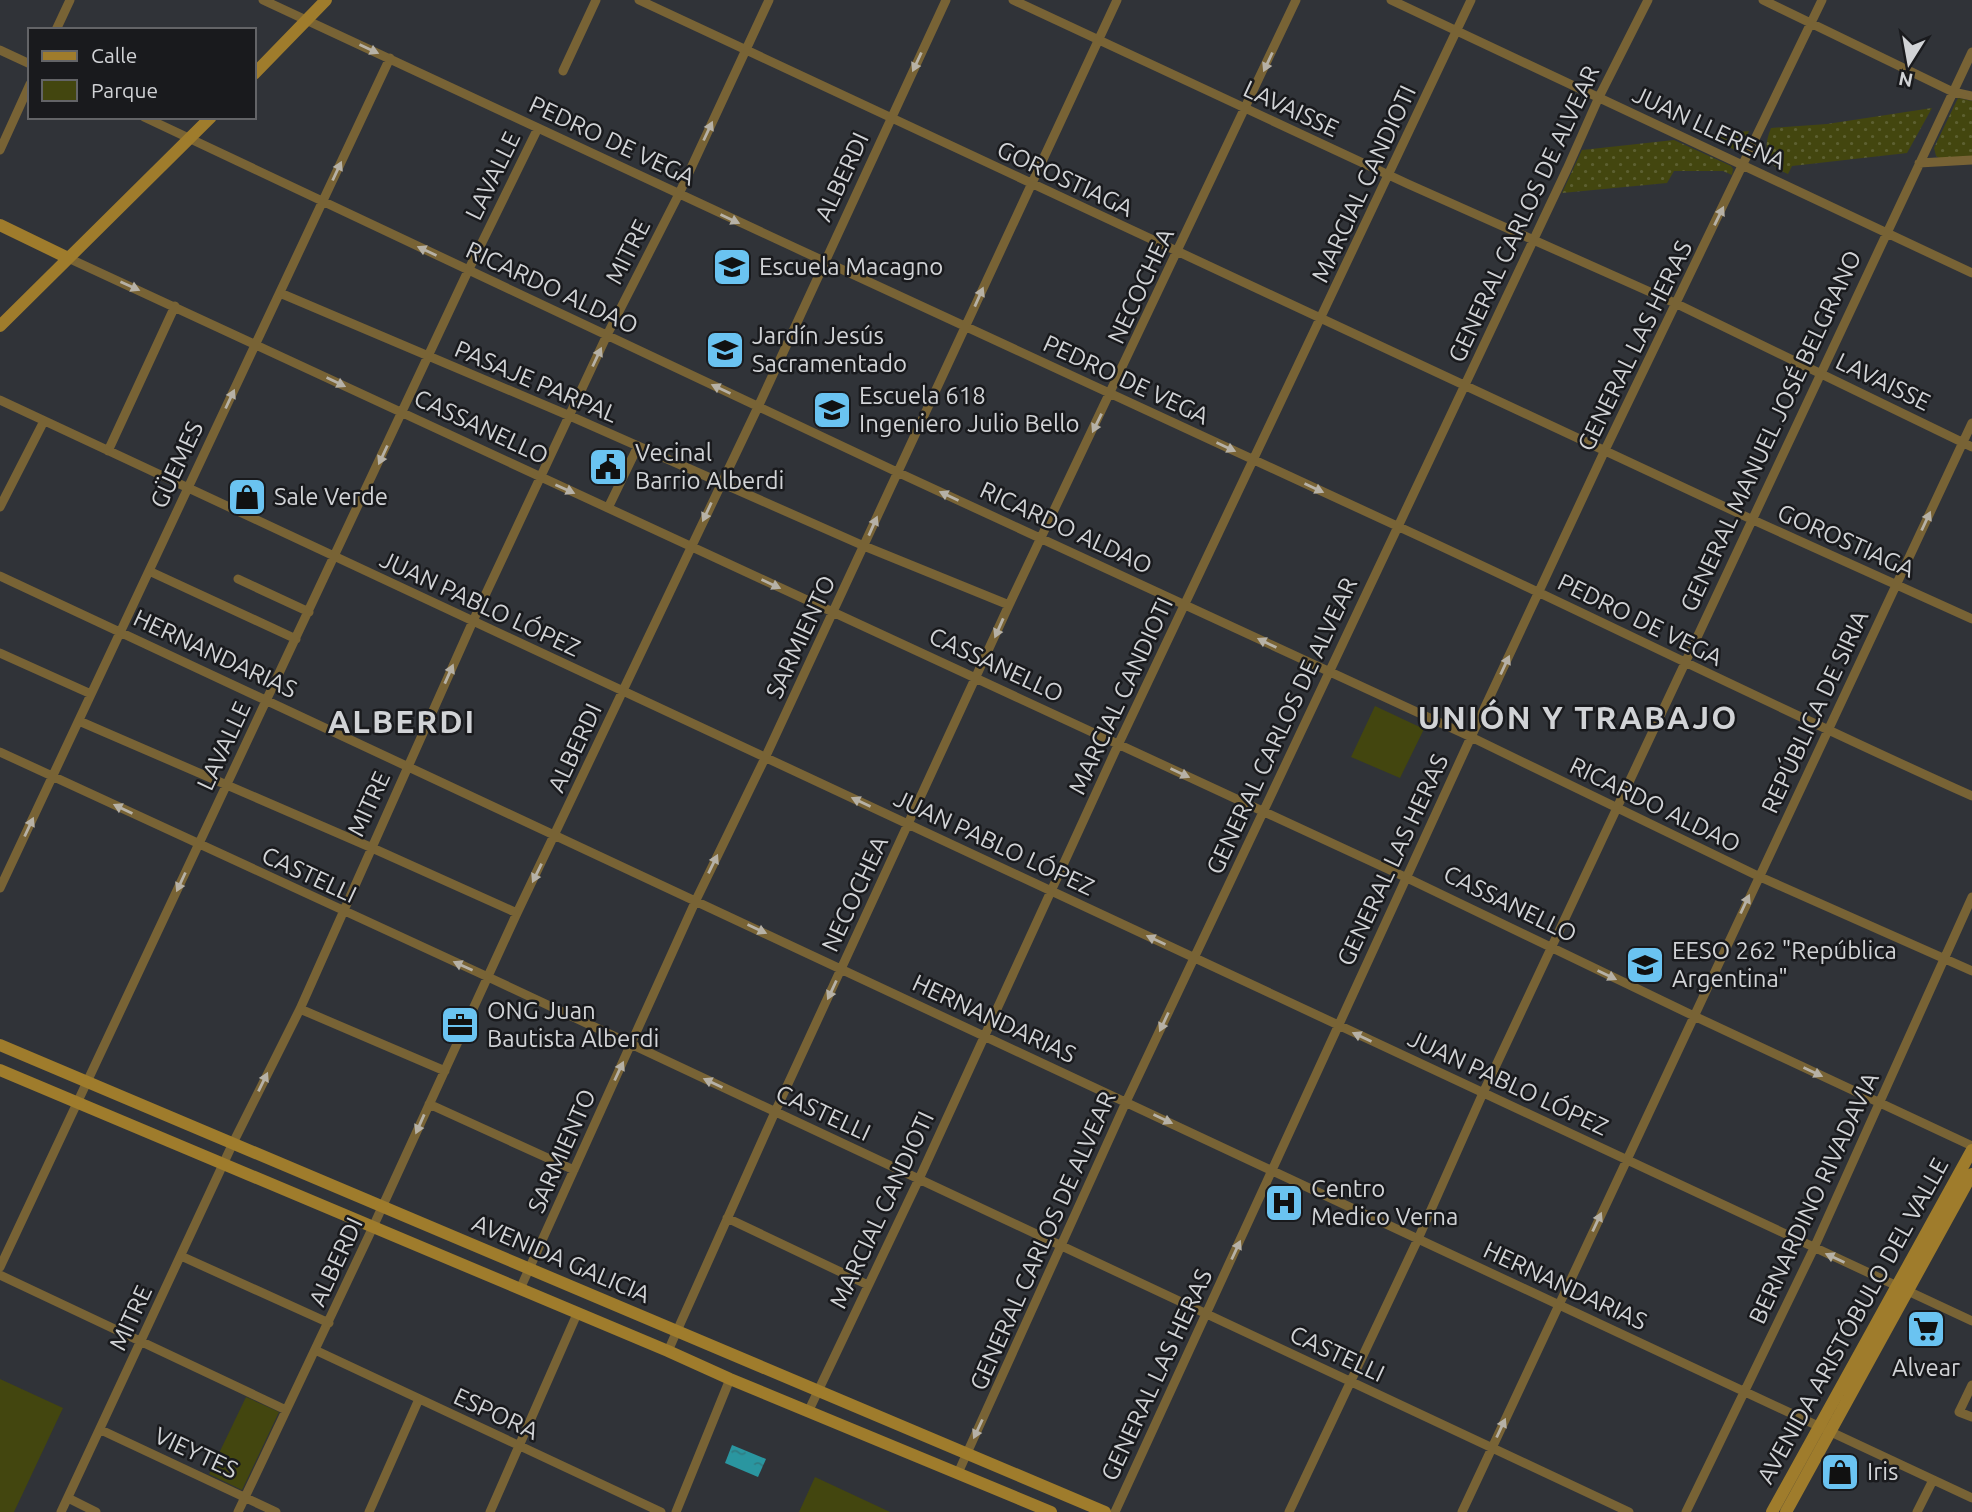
<svg xmlns="http://www.w3.org/2000/svg" width="1972" height="1512" viewBox="0 0 1972 1512" font-family="Ubuntu,sans-serif">
	<defs>
		<pattern id="grass-dots" width="8" height="8" patternUnits="userSpaceOnUse" patternTransform="scale(1.75)"><rect width="8" height="8" fill="#43460f"/><path d="M2 2h.1M6 6h.1" fill="none" stroke="#5d6031" stroke-width="1.8" stroke-linecap="round"/></pattern>
		<pattern id="water-ripples" width="26" height="14" patternUnits="userSpaceOnUse" patternTransform="scale(1.75)"><rect width="26" height="14" fill="#2a96a0"/><path d="M2 4q2-2 4 0t4 0M15 11q2-2 4 0t4 0" fill="none" stroke="#307c83"/></pattern>
	</defs>
	<rect width="100%" height="100%" fill="#303338"/>
	<!-- grass -->
	<path fill="url(#grass-dots)" d="M 1958,98 L 1972,101 L 1972,157 L 1941,159 L 1936,156 L 1934,148 Z
		M 1932,108 L 1907,153 L 1792,166 L 1788,174 C 1766,165 1762,150 1771,128 L 1827,124 Z
		M 1749,131 L 1741,149 L 1738,151 L 1703,136 Z
		M 1674,140 L 1731,166 L 1733,169 L 1732,175 L 1723,171 L 1674,171 L 1667,183 L 1562,193 L 1582,150 Z"/>
	<!-- park -->
	<path fill="#43460f" d="M 1375,706 L 1424,729 L 1400,778 L 1351,757 Z
		M 0,1379 L 63,1408 L 14,1512 L 0,1512 Z
		M 246,1397 L 279,1412 L 242,1490 L 209,1474 Z
		M 815,1477 L 890,1512 L 799,1512 Z"/>
	<!-- water -->
	<path fill="url(#water-ripples)" d="M 732,1445 L 766,1459 L 758,1477 L 725,1463 Z"/>
	<g fill="none" stroke-linecap="round" stroke-linejoin="round">
		<!-- street -->
		<path stroke="#786335" stroke-width="9" d="M 263,0 C 649,181 1036,359 1423,538 C 1606,623 1787,713 1972,796
			M 639,0 L 1751,519 L 1972,619
			M 1013,0 L 1408,184 L 1677,304 L 1972,447
			M 1391,0 L 1972,273
			M 1763,0 L 1953,92 L 1972,96
			M 56,30 L 70,0
			M 0,50 L 30,64
			M 563,71 L 596,0
			M 144,117 L 897,472 L 1471,737 L 1758,876 L 1972,971
			M 0,150 L 30,84
			M 1919,163 L 1972,160
			M 68,258 L 1405,877 L 1694,1016 L 1972,1146
			M 280,293 L 570,416 L 864,546 L 1009,605
			M 0,400 L 1972,1321
			M 108,451 L 175,306
			M 0,507 L 44,421
			M 608,508 L 638,446
			M 149,571 L 296,639
			M 0,576 L 1972,1498
			M 238,579 L 309,612
			M 0,653 L 91,694
			M 79,721 L 370,847 L 517,913
			M 0,752 L 488,977 L 1629,1512
			M 0,888 L 390,58
			M 300,1009 L 445,1071
			M 429,1104 L 574,1170
			M 727,1218 L 868,1285
			M 181,1256 L 329,1323
			M 0,1267 L 468,271 L 538,128
			M 0,1275 L 286,1410
			M 520,1289 L 696,900 L 765,758 L 1117,0
			M 315,1350 L 661,1512
			M 668,1351 L 775,1112 L 1009,605 L 1296,0
			M 1972,1385 L 1959,1412 L 1972,1417
			M 809,1410 L 919,1179 L 1118,745 L 1471,0
			M 101,1430 L 276,1512
			M 958,1473 L 1126,1102 L 1567,169 L 1599,97 L 1648,0
			M 68,1498 L 96,1512
			M 61,1512 L 233,1143 L 300,1009 L 473,621 L 607,335 L 679,194 L 769,0
			M 238,1512 L 373,1227 L 517,913 L 758,407 L 946,0
			M 369,1512 L 419,1399
			M 490,1512 L 577,1314
			M 676,1512 L 730,1379
			M 1115,1512 L 1471,737 L 1605,450 L 1822,0
			M 1289,1512 L 1418,1239 L 1483,1093 L 1972,52
			M 1462,1512 L 1972,423
			M 1686,1512 L 1814,1248 L 1972,897
			M 1917,1512 L 1933,1480"/>
		<!-- secondary -->
		<path stroke="#9f7c2c" stroke-width="12" d="M 254,74 L 326,0
			M 0,225 L 68,258
			M 0,326 L 211,117
			M 0,1045 L 1105,1512
			M 0,1070 L 668,1351 L 730,1379 L 1051,1512
			M 1772,1512 L 1972,1150
			M 1786,1512 L 1972,1174"/>
	</g>
	<!-- one-way arrows -->
	<defs><path id="oneway-solid" d="M-6-.8H1V-3.2L6.5 0L1 3.2V.8H-6Z" transform="scale(1.75)"/></defs>
	<g fill="#b6b1a6">
		<use href="#oneway-solid" transform="translate(369 49) rotate(25)"/>
		<use href="#oneway-solid" transform="translate(917 62) rotate(115)"/>
		<use href="#oneway-solid" transform="translate(1268 62) rotate(115)"/>
		<use href="#oneway-solid" transform="translate(708 131) rotate(-65)"/>
		<use href="#oneway-solid" transform="translate(337 171) rotate(-65)"/>
		<use href="#oneway-solid" transform="translate(1719 216) rotate(-64)"/>
		<use href="#oneway-solid" transform="translate(730 219) rotate(25)"/>
		<use href="#oneway-solid" transform="translate(427 251) rotate(-155)"/>
		<use href="#oneway-solid" transform="translate(130 286) rotate(24)"/>
		<use href="#oneway-solid" transform="translate(979 297) rotate(-66)"/>
		<use href="#oneway-solid" transform="translate(597 357) rotate(-65)"/>
		<use href="#oneway-solid" transform="translate(336 382) rotate(26)"/>
		<use href="#oneway-solid" transform="translate(721 389) rotate(-155)"/>
		<use href="#oneway-solid" transform="translate(230 399) rotate(-65)"/>
		<use href="#oneway-solid" transform="translate(1097 423) rotate(116)"/>
		<use href="#oneway-solid" transform="translate(1226 447) rotate(25)"/>
		<use href="#oneway-solid" transform="translate(383 455) rotate(115)"/>
		<use href="#oneway-solid" transform="translate(1314 488) rotate(25)"/>
		<use href="#oneway-solid" transform="translate(565 489) rotate(24)"/>
		<use href="#oneway-solid" transform="translate(949 496) rotate(-155)"/>
		<use href="#oneway-solid" transform="translate(707 512) rotate(115)"/>
		<use href="#oneway-solid" transform="translate(1926 521) rotate(-65)"/>
		<use href="#oneway-solid" transform="translate(873 526) rotate(-66)"/>
		<use href="#oneway-solid" transform="translate(771 584) rotate(25)"/>
		<use href="#oneway-solid" transform="translate(999 628) rotate(114)"/>
		<use href="#oneway-solid" transform="translate(1267 643) rotate(-154)"/>
		<use href="#oneway-solid" transform="translate(1505 665) rotate(-65)"/>
		<use href="#oneway-solid" transform="translate(449 674) rotate(-66)"/>
		<use href="#oneway-solid" transform="translate(1180 773) rotate(25)"/>
		<use href="#oneway-solid" transform="translate(861 802) rotate(-155)"/>
		<use href="#oneway-solid" transform="translate(123 809) rotate(-154)"/>
		<use href="#oneway-solid" transform="translate(29 827) rotate(-65)"/>
		<use href="#oneway-solid" transform="translate(713 864) rotate(-64)"/>
		<use href="#oneway-solid" transform="translate(537 873) rotate(116)"/>
		<use href="#oneway-solid" transform="translate(181 882) rotate(115)"/>
		<use href="#oneway-solid" transform="translate(1745 904) rotate(-65)"/>
		<use href="#oneway-solid" transform="translate(757 929) rotate(25)"/>
		<use href="#oneway-solid" transform="translate(1156 940) rotate(-155)"/>
		<use href="#oneway-solid" transform="translate(463 966) rotate(-156)"/>
		<use href="#oneway-solid" transform="translate(1607 975) rotate(26)"/>
		<use href="#oneway-solid" transform="translate(832 990) rotate(115)"/>
		<use href="#oneway-solid" transform="translate(1164 1022) rotate(115)"/>
		<use href="#oneway-solid" transform="translate(1362 1037) rotate(-155)"/>
		<use href="#oneway-solid" transform="translate(619 1071) rotate(-65)"/>
		<use href="#oneway-solid" transform="translate(1813 1072) rotate(25)"/>
		<use href="#oneway-solid" transform="translate(263 1082) rotate(-64)"/>
		<use href="#oneway-solid" transform="translate(713 1083) rotate(-155)"/>
		<use href="#oneway-solid" transform="translate(1163 1119) rotate(25)"/>
		<use href="#oneway-solid" transform="translate(420 1124) rotate(114)"/>
		<use href="#oneway-solid" transform="translate(1597 1222) rotate(-65)"/>
		<use href="#oneway-solid" transform="translate(1236 1250) rotate(-65)"/>
		<use href="#oneway-solid" transform="translate(1835 1258) rotate(-155)"/>
		<use href="#oneway-solid" transform="translate(1501 1428) rotate(-65)"/>
		<use href="#oneway-solid" transform="translate(978 1429) rotate(115)"/>
	</g>
	<!-- icons -->
	<defs>
		<symbol id="school-square" viewBox="-11 -11 22 22"><rect x="-9" y="-9" width="18" height="18" rx="4" fill="#6ac3f1" stroke="#191a1d"/><path d="M0-5L7-2L0 1L-7-2ZM-4 1L0 2.5L4 1V4Q0 6-4 4Z" fill="#111"/></symbol>
		<symbol id="civic-square" viewBox="-11 -11 22 22"><rect x="-9" y="-9" width="18" height="18" rx="4" fill="#6ac3f1" stroke="#191a1d"/><path d="M-.6-6.5H3V-4.5H.6V-3L4-1V1h2V6H-6V1h2V-1L-.6-3ZM-1.2 2.5V6h2.4V2.5Z" fill="#111"/></symbol>
		<symbol id="shop-square" viewBox="-11 -11 22 22"><rect x="-9" y="-9" width="18" height="18" rx="4" fill="#6ac3f1" stroke="#191a1d"/><path d="M-5-2.5h2.3a2.7 3.5 0 0 1 5.4 0H5L5.5 6h-11ZM-1.5-2.5h3a1.5 2.3 0 0 0-3 0Z" fill="#111"/></symbol>
		<symbol id="office-square" viewBox="-11 -11 22 22"><rect x="-9" y="-9" width="18" height="18" rx="4" fill="#6ac3f1" stroke="#191a1d"/><path d="M-6-3h4V-5.5h4V-3h4V5H-6ZM-1-4.5V-3h2v-1.5ZM-6 0V1H6V0Z" fill="#111"/></symbol>
		<symbol id="hospital-square" viewBox="-11 -11 22 22"><rect x="-9" y="-9" width="18" height="18" rx="4" fill="#6ac3f1" stroke="#191a1d"/><path d="M-5-5h3v3.5h4V-5h3V5h-3V1.5h-4V5h-3Z" fill="#111"/></symbol>
		<symbol id="supermarket-square" viewBox="-11 -11 22 22"><rect x="-9" y="-9" width="18" height="18" rx="4" fill="#6ac3f1" stroke="#191a1d"/><path d="M-6-5.5h2.5l.6 2H6L4.5 2H-2.5L-4.4-4H-6ZM-1.5 3.2a1.3 1.3 0 1 0 .1 0ZM3 3.2a1.3 1.3 0 1 0 .1 0Z" fill="#111"/></symbol>
	</defs>
	<g fill-rule="evenodd">
		<use href="#school-square" x="710" y="245" width="44" height="44"/>
		<use href="#school-square" x="703" y="328" width="44" height="44"/>
		<use href="#school-square" x="810" y="388" width="44" height="44"/>
		<use href="#civic-square" x="586" y="445" width="44" height="44"/>
		<use href="#shop-square" x="225" y="475" width="44" height="44"/>
		<use href="#school-square" x="1623" y="943" width="44" height="44"/>
		<use href="#office-square" x="438" y="1003" width="44" height="44"/>
		<use href="#hospital-square" x="1262" y="1181" width="44" height="44"/>
		<use href="#supermarket-square" x="1904" y="1307" width="44" height="44"/>
		<use href="#shop-square" x="1818" y="1450" width="44" height="44"/>
	</g>
	<g text-anchor="middle" stroke-width="5" stroke-linejoin="round" paint-order="stroke">
		<!-- street labels -->
		<g font-size="24" fill="#d1d3d6" stroke="#191a1d">
			<text transform="translate(1291 109) rotate(25)" y="8">LAVAISSE</text>
			<text transform="translate(1709 128) rotate(25)" y="8">JUAN LLERENA</text>
			<text transform="translate(612 141) rotate(25)" y="8">PEDRO DE VEGA</text>
			<text transform="translate(493 176) rotate(-64)" y="8">LAVALLE</text>
			<text transform="translate(842 177) rotate(-65)" y="8">ALBERDI</text>
			<text transform="translate(1065 179) rotate(25)" y="8">GOROSTIAGA</text>
			<text transform="translate(1364 184) rotate(-65)" y="8">MARCIAL CANDIOTI</text>
			<text transform="translate(1524 214) rotate(-65)" y="8">GENERAL CARLOS DE ALVEAR</text>
			<text transform="translate(628 252) rotate(-63)" y="8">MITRE</text>
			<text transform="translate(1141 286) rotate(-65)" y="8">NECOCHEA</text>
			<text transform="translate(552 288) rotate(25)" y="8">RICARDO ALDAO</text>
			<text transform="translate(1635 346) rotate(-64)" y="8">GENERAL LAS HERAS</text>
			<text transform="translate(1126 380) rotate(25)" y="8">PEDRO DE VEGA</text>
			<text transform="translate(536 382) rotate(23)" y="8">PASAJE PARPAL</text>
			<text transform="translate(1883 382) rotate(26)" y="8">LAVAISSE</text>
			<text transform="translate(481 427) rotate(25)" y="8">CASSANELLO</text>
			<text transform="translate(1771 431) rotate(-65)" y="8">GENERAL MANUEL JOSÉ BELGRANO</text>
			<text transform="translate(177 465) rotate(-65)" y="8">GÜEMES</text>
			<text transform="translate(1066 528) rotate(25)" y="8">RICARDO ALDAO</text>
			<text transform="translate(1846 541) rotate(24)" y="8">GOROSTIAGA</text>
			<text transform="translate(480 604) rotate(25)" y="8">JUAN PABLO LÓPEZ</text>
			<text transform="translate(1640 620) rotate(26)" y="8">PEDRO DE VEGA</text>
			<text transform="translate(801 637) rotate(-65)" y="8">SARMIENTO</text>
			<text transform="translate(215 654) rotate(25)" y="8">HERNANDARIAS</text>
			<text transform="translate(996 665) rotate(25)" y="8">CASSANELLO</text>
			<text transform="translate(1121 696) rotate(-65)" y="8">MARCIAL CANDIOTI</text>
			<text transform="translate(1815 712) rotate(-65)" y="8">REPÚBLICA DE SIRIA</text>
			<text transform="translate(1282 726) rotate(-65)" y="8">GENERAL CARLOS DE ALVEAR</text>
			<text transform="translate(224 746) rotate(-65)" y="8">LAVALLE</text>
			<text transform="translate(575 748) rotate(-65)" y="8">ALBERDI</text>
			<text transform="translate(369 804) rotate(-65)" y="8">MITRE</text>
			<text transform="translate(1655 805) rotate(26)" y="8">RICARDO ALDAO</text>
			<text transform="translate(994 843) rotate(25)" y="8">JUAN PABLO LÓPEZ</text>
			<text transform="translate(1393 860) rotate(-65)" y="8">GENERAL LAS HERAS</text>
			<text transform="translate(309 875) rotate(25)" y="8">CASTELLI</text>
			<text transform="translate(855 894) rotate(-65)" y="8">NECOCHEA</text>
			<text transform="translate(1510 904) rotate(26)" y="8">CASSANELLO</text>
			<text transform="translate(994 1019) rotate(25)" y="8">HERNANDARIAS</text>
			<text transform="translate(1508 1083) rotate(25)" y="8">JUAN PABLO LÓPEZ</text>
			<text transform="translate(823 1113) rotate(25)" y="8">CASTELLI</text>
			<text transform="translate(562 1151) rotate(-66)" y="8">SARMIENTO</text>
			<text transform="translate(1814 1198) rotate(-65)" y="8">BERNARDINO RIVADAVIA</text>
			<text transform="translate(882 1210) rotate(-65)" y="8">MARCIAL CANDIOTI</text>
			<text transform="translate(1043 1241) rotate(-66)" y="8">GENERAL CARLOS DE ALVEAR</text>
			<text transform="translate(561 1259) rotate(23)" y="8">AVENIDA GALICIA</text>
			<text transform="translate(336 1262) rotate(-65)" y="8">ALBERDI</text>
			<text transform="translate(1565 1286) rotate(25)" y="8">HERNANDARIAS</text>
			<text transform="translate(131 1318) rotate(-65)" y="8">MITRE</text>
			<text transform="translate(1853 1321) rotate(-61)" y="8">AVENIDA ARISTÓBULO DEL VALLE</text>
			<text transform="translate(1337 1354) rotate(25)" y="8">CASTELLI</text>
			<text transform="translate(1157 1375) rotate(-65)" y="8">GENERAL LAS HERAS</text>
			<text transform="translate(496 1414) rotate(25)" y="8">ESPORA</text>
			<text transform="translate(196 1453) rotate(25)" y="8">VIEYTES</text>
		</g>
		<!-- poi labels -->
		<g font-size="24" fill="#d1d3d6" stroke="#191a1d" text-anchor="start">
			<text x="759" y="275">Escuela Macagno</text>
			<text x="752" y="344">Jardín Jesús<tspan x="752" dy="28">Sacramentado</tspan></text>
			<text x="859" y="404">Escuela 618<tspan x="859" dy="28">Ingeniero Julio Bello</tspan></text>
			<text x="635" y="461">Vecinal<tspan x="635" dy="28">Barrio Alberdi</tspan></text>
			<text x="274" y="505">Sale Verde</text>
			<text x="1672" y="959">EESO 262 "República<tspan x="1672" dy="28">Argentina"</tspan></text>
			<text x="487" y="1019">ONG Juan<tspan x="487" dy="28">Bautista Alberdi</tspan></text>
			<text x="1311" y="1197">Centro<tspan x="1311" dy="28">Medico Verna</tspan></text>
			<text x="1926" y="1376" text-anchor="middle">Alvear</text>
			<text x="1867" y="1480">Iris</text>
		</g>
		<!-- district labels -->
		<g font-size="32" font-weight="bold" letter-spacing="2" fill="#d1d3d6" stroke="#191a1d">
			<text x="1578" y="729">UNIÓN Y TRABAJO</text>
			<text x="402" y="733">ALBERDI</text>
		</g>
	</g>
	<!-- legend -->
	<rect x="28" y="28" width="228" height="91" fill="#191a1d" stroke="#636467" stroke-width="2"/>
	<rect x="42" y="51" width="35" height="10" fill="#9f7c2c" stroke="#636467" stroke-width="2"/>
	<text x="91" y="63" font-size="21" fill="#d1d3d6">Calle</text>
	<rect x="42" y="80" width="35" height="21" fill="#43460f" stroke="#636467" stroke-width="2"/>
	<text x="91" y="98" font-size="21" fill="#d1d3d6">Parque</text>
	<!-- north arrow -->
	<g transform="translate(1909 63) rotate(191)" stroke="#191a1d" stroke-width="5" paint-order="stroke">
	<path d="M0-5L12 26L0 18L-12 26Z" fill="#d1d3d6"/>
	<text y="-10" font-size="19" font-weight="bold" text-anchor="middle" fill="#d1d3d6">N</text>
	</g>
</svg>
